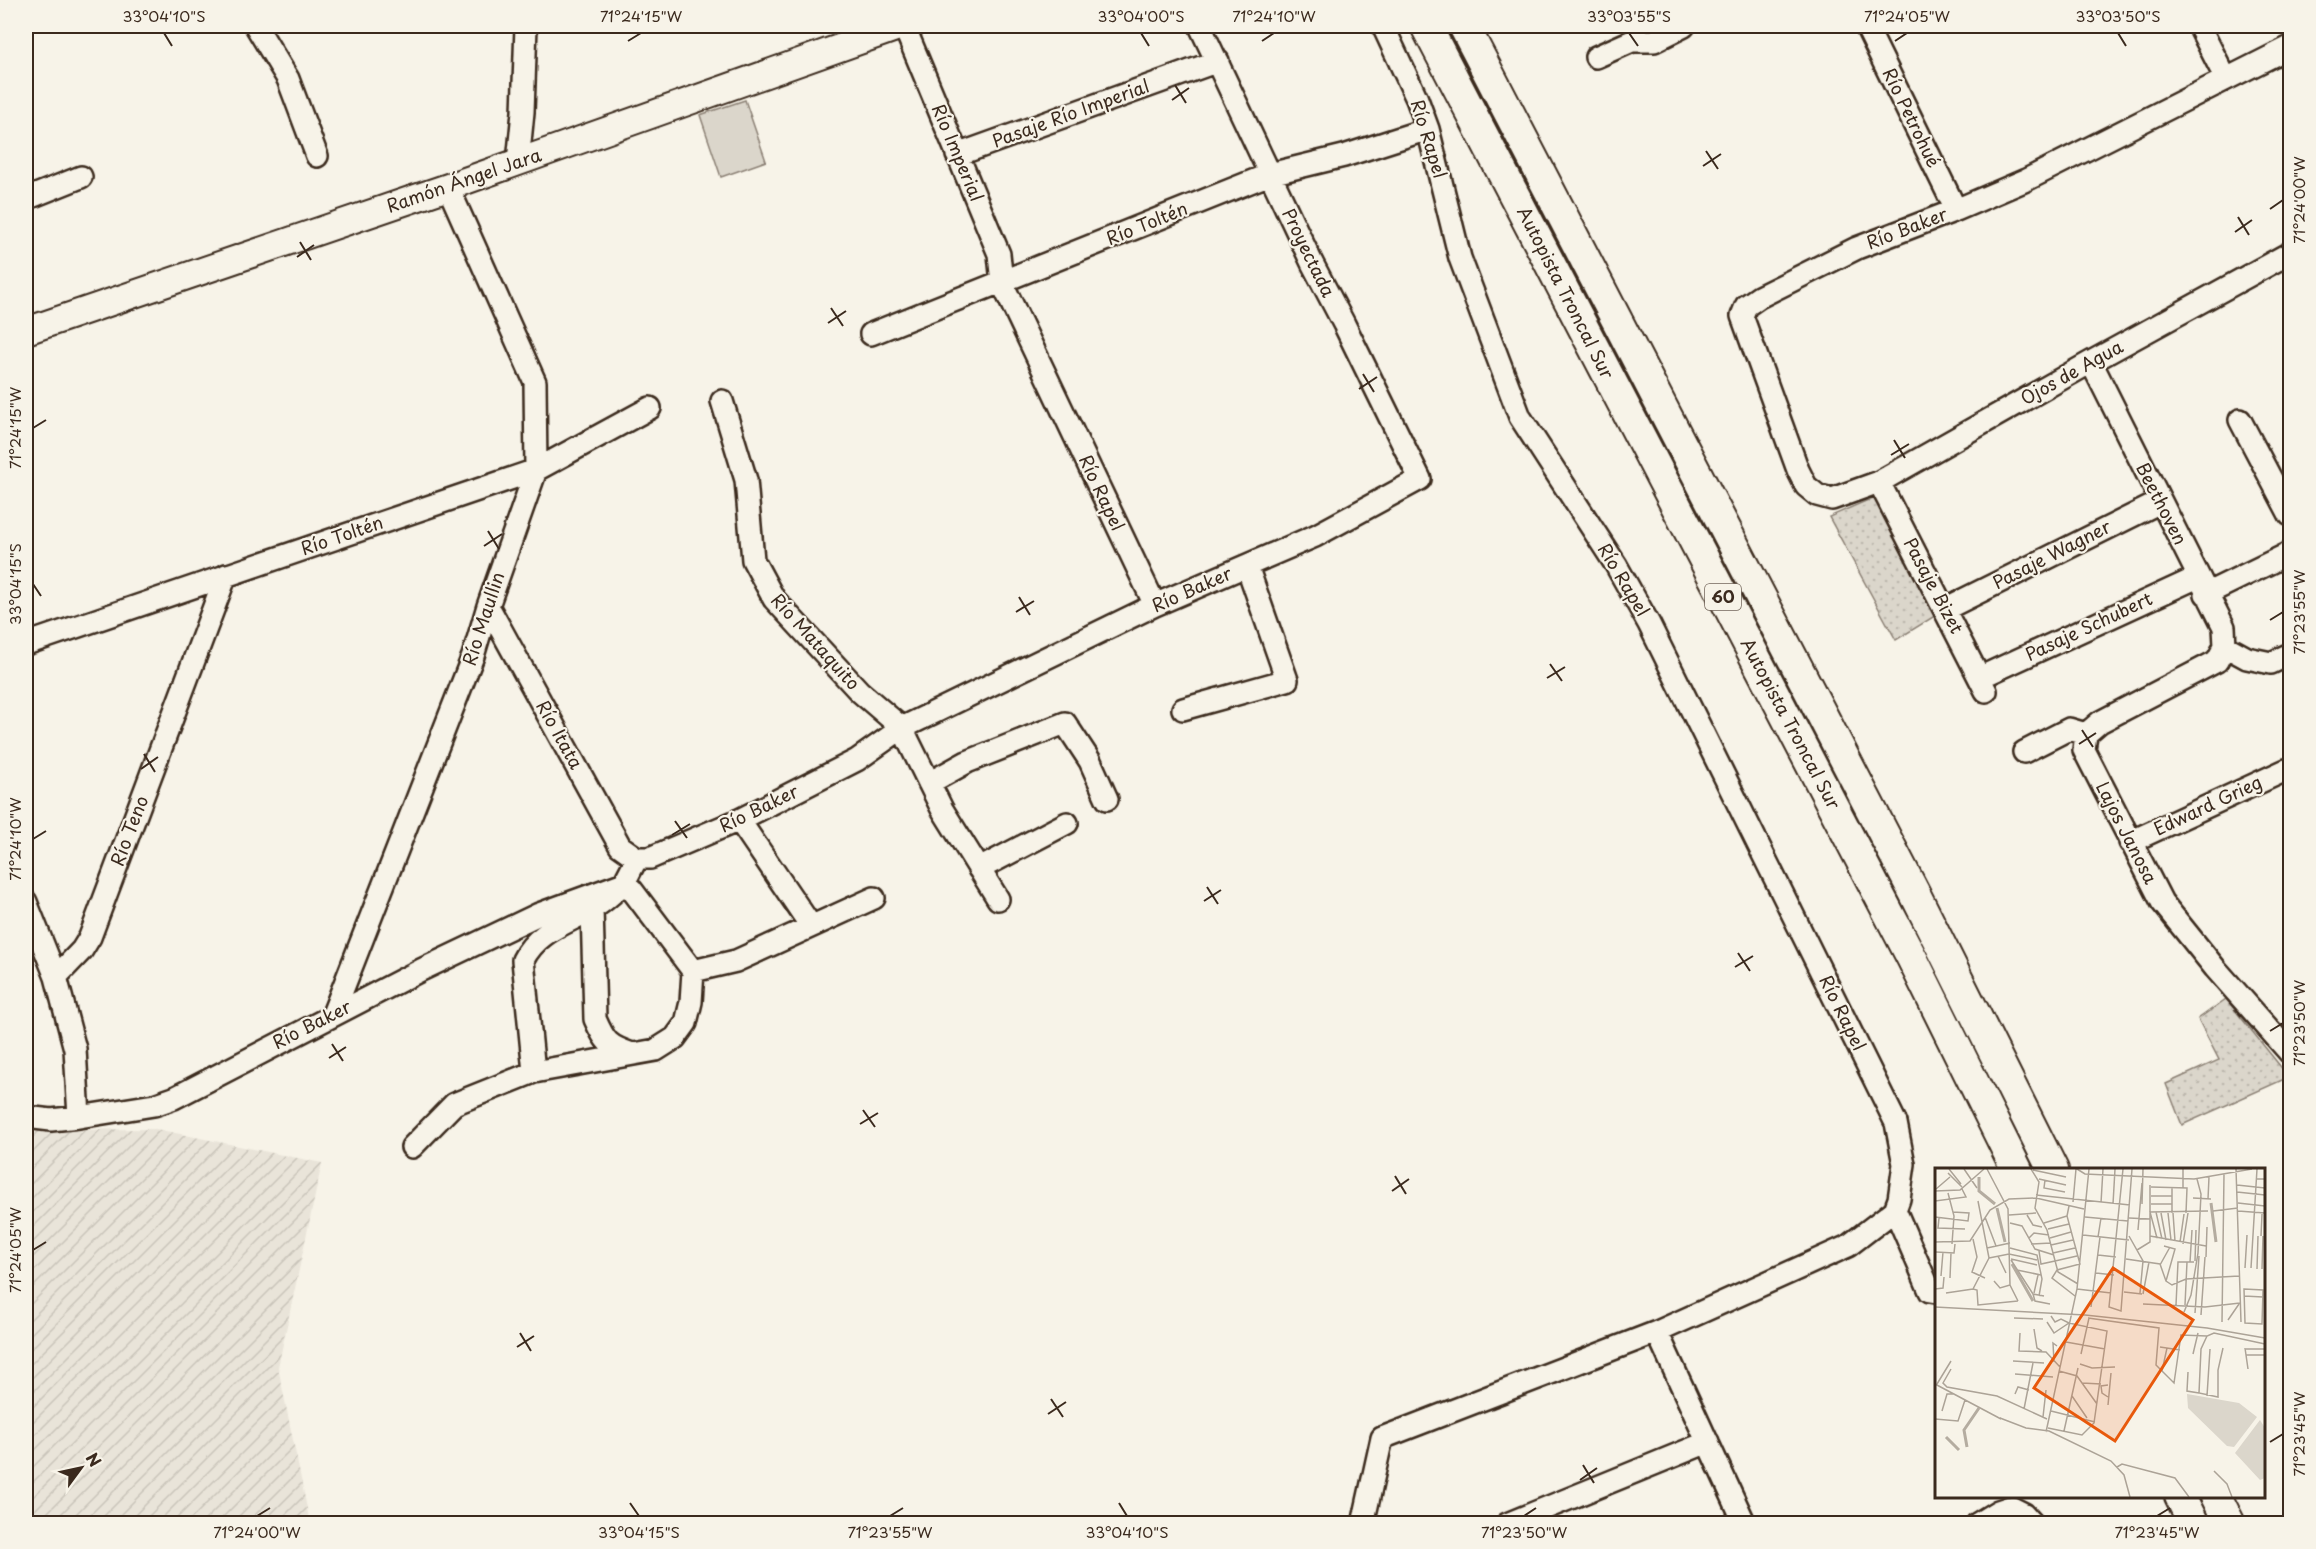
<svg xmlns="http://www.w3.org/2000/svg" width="2316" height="1549" viewBox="0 0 2316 1549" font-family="'Playpen Sans',sans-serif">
	<defs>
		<pattern id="industrial-furrows" width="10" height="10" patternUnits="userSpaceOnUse" patternTransform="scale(1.5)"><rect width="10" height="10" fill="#e9e4d9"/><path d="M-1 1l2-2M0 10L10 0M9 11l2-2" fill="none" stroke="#c9c4ba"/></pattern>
		<pattern id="park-dots" width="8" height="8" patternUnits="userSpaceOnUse" patternTransform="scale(1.5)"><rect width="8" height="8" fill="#dbd6cb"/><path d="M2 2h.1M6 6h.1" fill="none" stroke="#bdb8ae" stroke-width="1.8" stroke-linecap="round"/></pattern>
	</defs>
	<rect width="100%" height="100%" fill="#f7f3e8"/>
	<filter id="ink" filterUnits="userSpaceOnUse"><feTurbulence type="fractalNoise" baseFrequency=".0167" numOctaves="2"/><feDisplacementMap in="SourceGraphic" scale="12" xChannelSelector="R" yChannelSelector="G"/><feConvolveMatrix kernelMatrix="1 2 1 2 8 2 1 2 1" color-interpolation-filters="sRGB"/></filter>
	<g filter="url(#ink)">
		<!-- industrial -->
		<path fill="url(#industrial-furrows)" d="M 156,1129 L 322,1163 L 278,1367 L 310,1523 L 26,1523 L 26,1130 Z"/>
		<!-- grass -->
		<path fill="#dbd6cb" stroke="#8b8074" stroke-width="1.5" d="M 745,100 L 766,161 L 721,177 L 700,115 Z"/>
		<!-- park -->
		<path fill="url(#park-dots)" stroke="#8b8074" stroke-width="1.5" d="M 1875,497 L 1938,614 L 1896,640 L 1829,517 Z
			M 2226,999 L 2289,1077 L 2182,1125 L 2166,1084 L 2219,1060 L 2198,1019 Z"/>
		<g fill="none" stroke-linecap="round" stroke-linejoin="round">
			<defs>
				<path id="minor" d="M 256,26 L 288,79 L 317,156
					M 904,26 L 999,254 L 1002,283 L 1155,605
					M 1866,26 L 1956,210
					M 2199,26 L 2226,79
					M 2290,47 L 2026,180 L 1956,210 L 1857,248 L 1759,297 L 1746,306 L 1742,316 L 1798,470 L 1806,486 L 1817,495 L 1832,499 L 1879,482 L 2091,362 L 2290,253
					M 1596,57 L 1632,41 L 1654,41 L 1684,26
					M 957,155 L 1218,61
					M 518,162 L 523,112 L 526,26
					M 26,199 L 81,177
					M 871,334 L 1270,174 L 1344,156 L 1428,129
					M 2091,362 L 2224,627 L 2225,646 L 2217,661 L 2100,722 L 2086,734 L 2084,750 L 2162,902 L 2215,968 L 2290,1053
					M 722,401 L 746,480 L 753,560 L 774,599 L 859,691 L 902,728 L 942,809 L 998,899
					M 2240,420 L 2290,515
					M 1879,482 L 1986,691
					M 2206,594 L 2290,553
					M 488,606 L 620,846 L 637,858
					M 1945,609 L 2160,502
					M 26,644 L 536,470 L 650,408
					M 2225,646 L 2247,658 L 2271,663 L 2290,654
					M 1981,677 L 2198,577
					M 1183,709 L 1287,680 L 1247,566
					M 2024,752 L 2069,729 L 2086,734
					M 929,783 L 967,762 L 1065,723 L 1090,761 L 1107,799
					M 739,820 L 811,926
					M 2130,842 L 2286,770
					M 979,869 L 1067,823
					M 26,902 L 56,977 L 75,1049 L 79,1117
					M 592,908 L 595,1019 C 605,1042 608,1046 632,1054
					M 693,971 L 736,961 L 874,898
					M 56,977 L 82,950 L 90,937 L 226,575
					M 333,1014 L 473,656 L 488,606 L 536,470 L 535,382 L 448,187
					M 26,1117 L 51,1120 L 79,1117 L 154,1105 L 174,1098 L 421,970 L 539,914 L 624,883 L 637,858 L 650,858 L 739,820 L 857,760 L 902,728 L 1155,605 L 1315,536 L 1420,479 L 1344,324 L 1312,263 L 1200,26
					M 412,1147 L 454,1104 L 534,1072 L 656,1050 L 675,1038 L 686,1023 L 691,1002 L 693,971 L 632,890 L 624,883 C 616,890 607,899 598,905 C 571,923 538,929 523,960 L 534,1072
					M 1895,1210 L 1930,1291 L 1936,1292
					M 1657,1332 L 1745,1524
					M 1363,1524 L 1382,1438 L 1657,1332 L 1848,1246 L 1895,1210 L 1899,1199 L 1904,1164 L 1896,1123 L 1649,624 L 1616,565 L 1520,417 L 1460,258 L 1428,129 L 1417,99 L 1383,26
					M 1507,1524 L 1708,1442
					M 1977,1524 L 1998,1511 L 2010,1507 L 2024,1514 L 2033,1524"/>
				<path id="major" d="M 26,331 L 448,187 L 901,26"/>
				<path id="highway" d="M 1426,26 L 1912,958 L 2017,1170
					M 1464,26 L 1914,892 L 2053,1170
					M 2180,1496 L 2194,1524
					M 2216,1496 L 2230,1524"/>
			</defs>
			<!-- minor casing -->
			<use href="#minor" stroke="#3b2a1e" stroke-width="26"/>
			<!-- major casing -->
			<use href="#major" stroke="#3b2a1e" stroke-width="30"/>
			<!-- highway casing -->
			<use href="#highway" stroke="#3b2a1e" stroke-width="34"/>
			<!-- minor -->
			<use href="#minor" stroke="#f7f3e8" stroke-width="21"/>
			<!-- major -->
			<use href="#major" stroke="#f7f3e8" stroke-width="26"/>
			<!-- highway -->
			<use href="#highway" stroke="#f7f3e8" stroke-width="30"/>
		</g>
	</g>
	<!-- ticks -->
	<path fill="none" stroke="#3b2a1e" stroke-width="2" d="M 164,33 L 172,46M 1141,33 L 1149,46M 1629,33 L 1638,46M 2118,33 L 2126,46M 628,41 L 641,33M 1262,41 L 1274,33M 1895,41 L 1907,33M 1175,85 L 1186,103M 1172,100 L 1189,88M 1706,151 L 1718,169M 1703,166 L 1721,154M 2270,209 L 2283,200M 2238,217 L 2249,235M 2235,232 L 2252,220M 300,242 L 311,260M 297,257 L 314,245M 831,308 L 843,326M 828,323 L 846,311M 1363,374 L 1374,392M 1359,389 L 1377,377M 33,428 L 46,420M 1894,440 L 1905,458M 1891,455 L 1909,444M 488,531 L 499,549M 484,546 L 502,534M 33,584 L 41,596M 1019,597 L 1030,615M 1016,612 L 1034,601M 2270,620 L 2283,612M 1550,664 L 1562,681M 1547,678 L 1565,667M 2082,730 L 2093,747M 2079,744 L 2096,733M 144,754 L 155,772M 141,769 L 158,757M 675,821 L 687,838M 672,835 L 690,824M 33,839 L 46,831M 1207,887 L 1218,904M 1204,901 L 1221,890M 1738,953 L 1750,971M 1735,967 L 1753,956M 2270,1031 L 2283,1023M 332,1044 L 343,1061M 329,1058 L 346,1047M 863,1110 L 875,1127M 860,1124 L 878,1113M 1395,1176 L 1406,1194M 1392,1191 L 1409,1179M 33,1250 L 46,1242M 520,1333 L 531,1351M 517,1347 L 534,1336M 1051,1399 L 1063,1417M 1048,1414 L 1066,1402M 2270,1442 L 2283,1434M 1583,1465 L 1594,1483M 1580,1480 L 1597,1468M 630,1503 L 639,1516M 1119,1503 L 1127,1516M 257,1516 L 270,1508M 890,1516 L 903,1508M 1524,1516 L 1536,1508M 2157,1516 L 2170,1508"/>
	<g text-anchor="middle" stroke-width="4.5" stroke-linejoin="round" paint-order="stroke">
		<!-- shield labels -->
		<rect fill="#f7f3e8" stroke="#73665b" stroke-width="1.5" x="1705" y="584" width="36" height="26" rx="4.5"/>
		<g font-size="16" font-weight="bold" fill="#3b2a1e">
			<text x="1723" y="603">60</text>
		</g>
		<!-- street labels -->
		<g font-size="18" fill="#3b2a1e" stroke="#f7f3e8">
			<text transform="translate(1071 114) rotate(-20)" y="6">Pasaje Río Imperial</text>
			<text transform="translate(1911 118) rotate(64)" y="6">Río Petrohué</text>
			<text transform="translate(1428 139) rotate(73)" y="6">Río Rapel</text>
			<text transform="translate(957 153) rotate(67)" y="6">Río Imperial</text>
			<text transform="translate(464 181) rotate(-19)" y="6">Ramón Ángel Jara</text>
			<text transform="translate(1147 224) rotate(-22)" y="6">Río Toltén</text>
			<text transform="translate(1907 229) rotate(-21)" y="6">Río Baker</text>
			<text transform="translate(1308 253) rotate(64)" y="6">Proyectada</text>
			<text transform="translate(1565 293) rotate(63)" y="6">Autopista Troncal Sur</text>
			<text transform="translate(2072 373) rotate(-29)" y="6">Ojos de Agua</text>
			<text transform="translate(1101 493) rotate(65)" y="6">Río Rapel</text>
			<text transform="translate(2161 504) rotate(63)" y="6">Beethoven</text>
			<text transform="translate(342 536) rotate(-19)" y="6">Río Toltén</text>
			<text transform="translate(2052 555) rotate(-27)" y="6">Pasaje Wagner</text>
			<text transform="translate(1623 580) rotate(59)" y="6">Río Rapel</text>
			<text transform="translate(1933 586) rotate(62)" y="6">Pasaje Bizet</text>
			<text transform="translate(1192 590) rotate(-24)" y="6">Río Baker</text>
			<text transform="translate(484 619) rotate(-72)" y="6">Río Maullin</text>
			<text transform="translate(2089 627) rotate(-25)" y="6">Pasaje Schubert</text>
			<text transform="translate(815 642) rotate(48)" y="6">Río Mataquito</text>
			<text transform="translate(1790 724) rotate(62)" y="6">Autopista Troncal Sur</text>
			<text transform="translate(559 735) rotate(61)" y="6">Río Itata</text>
			<text transform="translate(2208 806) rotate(-25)" y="6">Edward Grieg</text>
			<text transform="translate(759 809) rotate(-26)" y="6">Río Baker</text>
			<text transform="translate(130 831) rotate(-69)" y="6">Río Teno</text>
			<text transform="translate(2126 833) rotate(63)" y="6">Lajos Janosa</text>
			<text transform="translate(1842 1013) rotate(64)" y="6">Río Rapel</text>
			<text transform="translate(312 1025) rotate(-27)" y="6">Río Baker</text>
		</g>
	</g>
	<!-- overview -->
	<g transform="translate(1935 1168)">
		<rect width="330" height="330" fill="#f7f3e8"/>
		<path d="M 252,226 L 304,235 L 322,249 L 299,279 L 292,278 L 253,240 ZM 325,252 L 330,260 L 330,310 L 325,312 L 300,285 Z" fill="#dbd6cb"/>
		<path fill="none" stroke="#b4aca0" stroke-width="3" d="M 44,9 L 44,23 L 60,36M 276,35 L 281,74M 62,40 L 70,74M 77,96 L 98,133M 11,269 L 24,282M 32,279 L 29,262 L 44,240"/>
		<path fill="none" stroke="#aca397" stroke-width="1.5" d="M 14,1 L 26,16M 29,1 L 42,20M 52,1 L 73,41 L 75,117 L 83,133M 96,1 L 104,14 L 100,40 L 112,62 L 123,104 L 143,116M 142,1 L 150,6 L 259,11 L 317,1M 188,1 L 174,139 L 186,143 L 197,1M 301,1 L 306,154M 98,2 L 131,9M 13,5 L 27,19M 104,11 L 131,17M 322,11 L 330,11 L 330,1M 110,12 L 109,20 L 130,24M 302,17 L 330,20M 216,19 L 252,20 L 251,45M 248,20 L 248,1M 1,21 L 15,9M 0,23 L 25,22 L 49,1M 302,24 L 330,27M 13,25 L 19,48 L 17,76M 101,27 L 195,37M 216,28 L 237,28M 258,30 L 276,31M 273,31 L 274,9M 0,33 L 31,29 L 27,21M 138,34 L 141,1M 166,35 L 168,1M 303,35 L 330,38M 178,36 L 180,1M 207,36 L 208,1M 216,36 L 237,36M 134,38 L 132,48 L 145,96 L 122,102 L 117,110 L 140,128M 278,43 L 303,40M 303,43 L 330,45M 221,44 L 227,71M 226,45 L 231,72M 233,45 L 236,72M 237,45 L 237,20M 238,45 L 240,73M 74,47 L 101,45M 92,47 L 98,57 L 107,59M 0,49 L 33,53 L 34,45 L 18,44M 50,49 L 61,78M 150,49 L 193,53M 4,50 L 3,60 L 30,61M 194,50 L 215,51M 75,55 L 87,58 L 100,81 L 119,87M 109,55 L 132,48M 113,61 L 134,56M 203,62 L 207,15M 148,67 L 194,72M 194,68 L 208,93 L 205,125M 215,68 L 271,78M 326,68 L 327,46M 163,69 L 166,50M 94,70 L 99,65 L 114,67M 115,70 L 136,64M 222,70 L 215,44 L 273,43M 38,71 L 42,89 L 37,104 L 50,110M 0,74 L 35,73 L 55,42 L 74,31 L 101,30 L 149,41M 245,74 L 249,46M 96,76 L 116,75M 248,76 L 253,45M 116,77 L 138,72M 229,78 L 240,81 L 231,113M 52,80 L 75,75M 75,80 L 102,87 L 107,111 L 104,128M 202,82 L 215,74 L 215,17M 104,83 L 106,96 L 120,93M 1,84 L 19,85 L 20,76M 118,85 L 140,80M 163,87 L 181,89M 63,88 L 71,105M 271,89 L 272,59M 54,90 L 74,86 L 102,92M 76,91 L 102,97M 191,91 L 225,96 L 231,113 L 237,117 L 251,111 L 304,108M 76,92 L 98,126 L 109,128M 120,93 L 142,88M 260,93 L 261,62M 255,94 L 257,62M 225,97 L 235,79M 310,100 L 312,67M 316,100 L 322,1M 322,101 L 323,68M 327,101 L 328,68M 82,102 L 106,107M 161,105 L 179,107M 6,108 L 8,84M 15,110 L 16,85M 59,113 L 65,120 L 75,117M 0,121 L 8,120 L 9,109M 38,121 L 54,90 L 43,33M 38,121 L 42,122 L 43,137 L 83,133M 142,121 L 176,125M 309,121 L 328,122 L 327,156 L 310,155 ZM 189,124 L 207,126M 11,125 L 38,121M 99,125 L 103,107M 98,126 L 100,133 L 115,136M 208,126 L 214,94M 309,128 L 328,129M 208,136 L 270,139 L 305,135M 241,137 L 243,94 L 259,94M 250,137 L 252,94M 0,139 L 150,147 L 272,160 L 330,170M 156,139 L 165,69M 249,144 L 256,127 L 263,85 L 266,26 L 262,11M 260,145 L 264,88M 266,147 L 270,89M 116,148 L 120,154 L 126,151 L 134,155M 79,150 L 108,151M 153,150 L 224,160 L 221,197 L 239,215 L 246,167 L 272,168M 293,152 L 304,136M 112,154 L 119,165 L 134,155 L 172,163 L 159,255 L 147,267 L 113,260M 287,154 L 289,6M 99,161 L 102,180 L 107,183M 85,165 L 84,183 L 111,184 L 125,199M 131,174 L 170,181M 225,179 L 245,182M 288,180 L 283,202 L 283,229 L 264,225 L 266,181 L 272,168 L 279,165 L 330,176M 310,180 L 313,201M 311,181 L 330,181M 146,186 L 154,150M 258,186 L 263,165M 311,187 L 330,187M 78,193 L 109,195M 119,194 L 118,175 L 122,178M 145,196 L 157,200 L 180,199M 16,201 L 8,215 L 12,219 L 62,228 L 112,251M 124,203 L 142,208 L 162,236M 227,203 L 232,180M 253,204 L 252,223 L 264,225M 80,206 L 118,209M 147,215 L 166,216M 0,216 L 66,251M 2,216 L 16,193M 80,226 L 83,219 L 94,222M 137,228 L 152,250M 272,228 L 275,181M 173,229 L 167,225 L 166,218 L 173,217M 173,237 L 176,205M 89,241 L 98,195M 7,243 L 12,226 L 18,226M 116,243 L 160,254M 108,249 L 111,222M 65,250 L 91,260 L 114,263 L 176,293 L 189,307 L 195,329M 0,251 L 23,253 L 30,232M 129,263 L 143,200M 111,264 L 142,121 L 154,1M 182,299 L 187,296 L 240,310 L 254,329M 279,303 L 292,316 L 297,329"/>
		<path fill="#e8590c" fill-opacity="0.15" stroke="#e8590c" stroke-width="3" d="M 178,100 L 258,152 L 180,273 L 99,220 Z"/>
		<rect width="330" height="330" fill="none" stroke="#3b2a1e" stroke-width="3"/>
	</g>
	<!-- margin -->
	<rect width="2316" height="1549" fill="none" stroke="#f7f3e8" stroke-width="66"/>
	<!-- north arrow -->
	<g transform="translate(81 1468) rotate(57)" stroke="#f7f3e8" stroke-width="4.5" paint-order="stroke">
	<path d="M0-4.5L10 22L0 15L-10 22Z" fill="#3b2a1e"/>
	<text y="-9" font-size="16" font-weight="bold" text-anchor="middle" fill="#3b2a1e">N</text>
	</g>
	<rect x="33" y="33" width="2250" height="1483" fill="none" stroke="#3b2a1e" stroke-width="2"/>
	<g font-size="15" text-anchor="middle" fill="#3b2a1e">
		<text x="164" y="22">33°04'10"S</text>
		<text x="641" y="22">71°24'15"W</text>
		<text x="1141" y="22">33°04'00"S</text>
		<text x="1274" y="22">71°24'10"W</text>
		<text x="1629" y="22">33°03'55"S</text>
		<text x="1907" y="22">71°24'05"W</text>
		<text x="2118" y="22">33°03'50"S</text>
		<text transform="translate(2300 200) rotate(-90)" y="5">71°24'00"W</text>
		<text transform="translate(16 428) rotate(-90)" y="5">71°24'15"W</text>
		<text transform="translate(16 584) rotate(-90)" y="5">33°04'15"S</text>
		<text transform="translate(2300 612) rotate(-90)" y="5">71°23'55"W</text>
		<text transform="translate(16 839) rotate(-90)" y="5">71°24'10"W</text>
		<text transform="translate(2300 1023) rotate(-90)" y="5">71°23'50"W</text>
		<text transform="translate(16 1250) rotate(-90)" y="5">71°24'05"W</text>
		<text transform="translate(2300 1434) rotate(-90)" y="5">71°23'45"W</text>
		<text x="257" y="1538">71°24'00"W</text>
		<text x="639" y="1538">33°04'15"S</text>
		<text x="890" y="1538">71°23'55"W</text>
		<text x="1127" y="1538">33°04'10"S</text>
		<text x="1524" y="1538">71°23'50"W</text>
		<text x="2157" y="1538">71°23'45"W</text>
	</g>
</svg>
